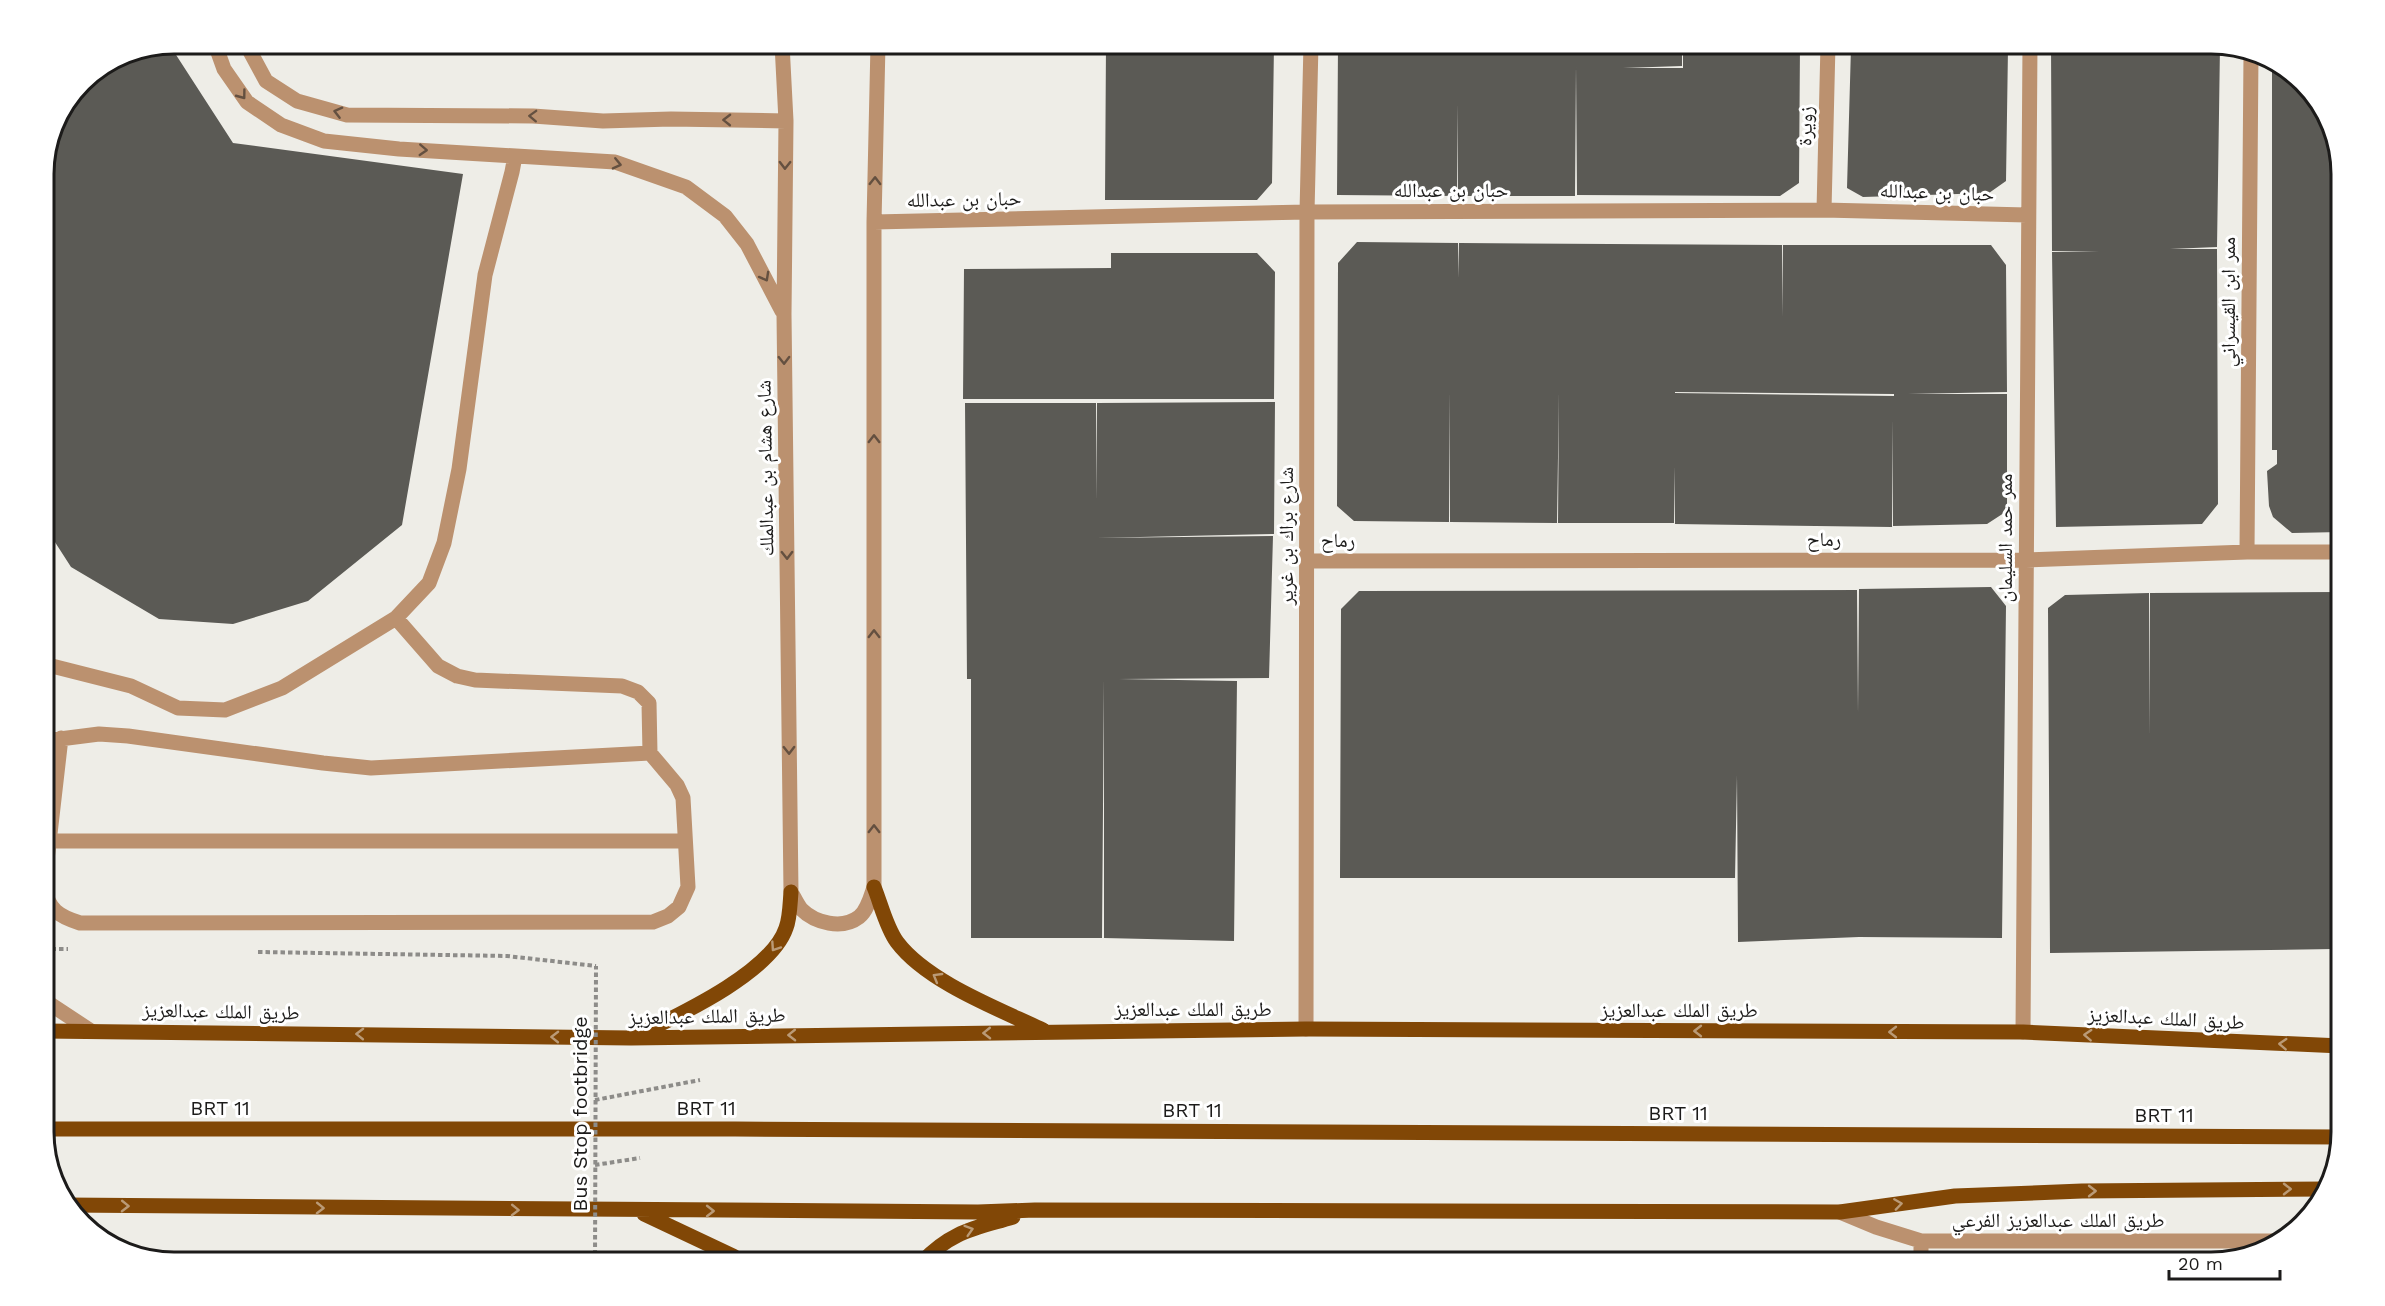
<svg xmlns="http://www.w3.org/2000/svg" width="2385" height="1306" viewBox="0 0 2385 1306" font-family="'Work Sans','Noto Naskh Arabic',sans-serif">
	<rect width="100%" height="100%" fill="#eeede7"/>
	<!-- building -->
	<path fill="#5b5a55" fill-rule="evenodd" d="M 169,44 L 233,143 L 463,174 L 402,525 L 308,601 L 233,624 L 159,619 L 71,567 L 44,525 L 44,166 L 57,116 L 82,81 L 124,53 Z
		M 1106,44 L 1274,44 L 1272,183 L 1257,200 L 1105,200 Z
		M 1338,44 L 1682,44 L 1682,66 L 1623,68 L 1683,68 L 1683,44 L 1800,44 L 1799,183 L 1780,196 L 1577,195 L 1576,66 L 1575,196 L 1458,196 L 1458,103 L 1457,196 L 1337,195 Z
		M 1912,44 L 2006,44 L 2006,46 L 1912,46 Z
		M 2051,44 L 2211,44 L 2220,46 L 2217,247 L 2170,249 L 2217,249 L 2218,504 L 2202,524 L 2056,527 L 2052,252 L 2099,251 L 2052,251 Z
		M 1851,47 L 2008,48 L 2006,181 L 1989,193 L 1863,197 L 1847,188 Z
		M 2272,60 L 2320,102 L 2341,166 L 2341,532 L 2292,533 L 2273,517 L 2269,506 L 2267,471 L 2277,464 L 2277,450 L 2272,450 Z
		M 1357,242 L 1458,243 L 1458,278 L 1459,243 L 1782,245 L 1782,317 L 1783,245 L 1991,245 L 2006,265 L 2007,392 L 1908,394 L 2007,394 L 2007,511 L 1987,524 L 1893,526 L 1893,419 L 1892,527 L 1675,524 L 1675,466 L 1674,523 L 1558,523 L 1559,392 L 1557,523 L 1450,522 L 1450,391 L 1449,522 L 1354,521 L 1337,506 L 1338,263 ZM 1675,392 L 1894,394 L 1894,396 L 1675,393 Z
		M 1111,253 L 1257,253 L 1275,272 L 1274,399 L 963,399 L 964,269 L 1111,268 Z
		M 1275,402 L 1274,534 L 1096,538 L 1273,536 L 1269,678 L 1119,679 L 1237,681 L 1234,941 L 1104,938 L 1104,679 L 1102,938 L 971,938 L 971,679 L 967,679 L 965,403 L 1096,403 L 1097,501 L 1097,403 Z
		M 1991,587 L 2006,606 L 2002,938 L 1859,937 L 1738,942 L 1737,775 L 1735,878 L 1340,878 L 1341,609 L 1359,591 L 1857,590 L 1858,713 L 1859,589 Z
		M 2339,592 L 2338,719 L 2339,690 L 2341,690 L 2341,895 L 2337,895 L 2337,794 L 2333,949 L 2050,953 L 2048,608 L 2065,595 L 2149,593 L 2149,737 L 2150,593 Z"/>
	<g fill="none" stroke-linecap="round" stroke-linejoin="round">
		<!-- path -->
		<path stroke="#8d8c89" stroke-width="4" stroke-dasharray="4.5 3" stroke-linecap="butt" d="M 44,949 L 68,949
			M 258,952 L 507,956 L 596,966
			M 595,1100 L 700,1080
			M 595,1165 L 640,1158"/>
		<!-- minor -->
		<path stroke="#bb916f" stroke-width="15" d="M 215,44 L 224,69 L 247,102 L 281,125 L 324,141 L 399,149 L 615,162 L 686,187 L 725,216 L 747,244 L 782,311
			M 246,44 L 266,81 L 297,101 L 347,115 L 533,116 L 603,121 L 671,119 L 786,121
			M 782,44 L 786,121 L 784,314 L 791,892 C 794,897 797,904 801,909 C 815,923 842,930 859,917 C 867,911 871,896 874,887 L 874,222 L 878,44
			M 1824,210 L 1828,44
			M 874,222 L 1307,212 L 1824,210 L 2027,215
			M 2247,552 L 2251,53
			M 1307,561 L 2026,560 L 2247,552 L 2341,552
			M 44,664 L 131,686 L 178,708 L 225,710 L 282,688 L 396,618 L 429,583 L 444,543 L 459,469 L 485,275 L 512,172 L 515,156
			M 44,741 L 99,734 L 128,736 L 323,763 L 371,768 L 650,753
			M 49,841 L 685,841
			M 44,886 L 61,738
			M 44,887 C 49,910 58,916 80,923 L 653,922 L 668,916 L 679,907 L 688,887 L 683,798 L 677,785 L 650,753 L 649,703 L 638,692 L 622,686 L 475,680 L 457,676 L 438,666 L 396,618
			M 44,1000 L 91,1031
			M 1306,1029 L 1307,212 L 1311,44
			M 2023,1032 L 2030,44
			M 1840,1212 L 1876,1227 L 1921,1241 L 2281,1241
			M 1921,1241 L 1921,1262"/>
		<!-- major -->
		<path stroke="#814706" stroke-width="15" d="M 874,887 C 881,904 886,927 897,942 C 927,982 999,1009 1043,1030
			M 44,1031 L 631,1038 L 1306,1029 L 2023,1032 L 2341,1046
			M 636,1036 C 677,1016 771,973 786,928 C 790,918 790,903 791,892
			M 44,1129 L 735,1129 L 2340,1137
			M 66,1205 L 978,1212 L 1035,1210 L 1840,1212 L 1955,1196 L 2082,1191 L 2328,1189
			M 644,1214 L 733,1256 L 742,1262
			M 922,1262 C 952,1231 973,1229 1013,1217"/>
		<!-- path-bridge -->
		<path stroke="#8d8c89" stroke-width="4" stroke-dasharray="4.5 3" stroke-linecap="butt" d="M 595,1262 L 596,966"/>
	</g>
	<!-- one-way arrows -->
	<defs><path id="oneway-chevron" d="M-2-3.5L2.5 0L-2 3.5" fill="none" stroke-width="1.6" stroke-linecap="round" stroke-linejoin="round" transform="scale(1.5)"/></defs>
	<g stroke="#645040">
		<use href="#oneway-chevron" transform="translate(242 95) rotate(53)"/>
		<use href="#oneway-chevron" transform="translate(338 112) rotate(-166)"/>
		<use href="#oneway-chevron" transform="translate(533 116) rotate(-178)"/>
		<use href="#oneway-chevron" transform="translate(727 120) rotate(-179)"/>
		<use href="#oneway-chevron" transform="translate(423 150) rotate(3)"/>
		<use href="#oneway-chevron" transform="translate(617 164) rotate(13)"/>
		<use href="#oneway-chevron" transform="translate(785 165) rotate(91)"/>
		<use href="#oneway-chevron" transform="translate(875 181) rotate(-89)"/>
		<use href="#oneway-chevron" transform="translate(765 277) rotate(61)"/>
		<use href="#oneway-chevron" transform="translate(784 360) rotate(89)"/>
		<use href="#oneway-chevron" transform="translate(874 439) rotate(-90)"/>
		<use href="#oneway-chevron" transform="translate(787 555) rotate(89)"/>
		<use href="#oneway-chevron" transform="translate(874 634) rotate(-90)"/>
		<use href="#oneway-chevron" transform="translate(789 750) rotate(89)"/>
		<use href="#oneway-chevron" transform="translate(874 829) rotate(-90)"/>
	</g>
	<g stroke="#ba9a76">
		<use href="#oneway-chevron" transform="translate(775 947) rotate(124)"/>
		<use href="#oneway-chevron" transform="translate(937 977) rotate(-150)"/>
		<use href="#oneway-chevron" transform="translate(1698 1031) rotate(-180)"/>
		<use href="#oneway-chevron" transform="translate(1893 1032) rotate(-180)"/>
		<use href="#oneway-chevron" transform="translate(987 1033) rotate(179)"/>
		<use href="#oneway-chevron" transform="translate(360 1034) rotate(-179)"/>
		<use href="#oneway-chevron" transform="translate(792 1035) rotate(179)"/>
		<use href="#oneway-chevron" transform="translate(2088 1035) rotate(-177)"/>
		<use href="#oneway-chevron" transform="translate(555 1037) rotate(-179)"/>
		<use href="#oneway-chevron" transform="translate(2283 1044) rotate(-177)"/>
		<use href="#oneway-chevron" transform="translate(2287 1189)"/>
		<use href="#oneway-chevron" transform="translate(2092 1191)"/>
		<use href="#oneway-chevron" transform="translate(1898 1204) rotate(-8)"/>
		<use href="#oneway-chevron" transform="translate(125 1206) rotate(1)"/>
		<use href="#oneway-chevron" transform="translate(320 1208) rotate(1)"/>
		<use href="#oneway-chevron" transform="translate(515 1210) rotate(1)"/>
		<use href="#oneway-chevron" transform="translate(710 1211)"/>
		<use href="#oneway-chevron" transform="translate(969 1230) rotate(-17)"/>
	</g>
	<g text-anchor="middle" stroke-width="6" stroke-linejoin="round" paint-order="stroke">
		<!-- street labels -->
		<g font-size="20" fill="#1c1b1a" stroke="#fff">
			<text transform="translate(1805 126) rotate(-88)" y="7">زويرة</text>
			<text x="1451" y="197">حبان بن عبدالله</text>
			<text transform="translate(1937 192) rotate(2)" y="7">حبان بن عبدالله</text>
			<text transform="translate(964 199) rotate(-1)" y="7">حبان بن عبدالله</text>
			<text transform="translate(2228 302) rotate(-90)" y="7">ممر ابن القيسراني</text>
			<text transform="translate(765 468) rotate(-91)" y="7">شارع هشام بن عبدالملك</text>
			<text transform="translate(1286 536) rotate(-90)" y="7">شارع براك بن غرير</text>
			<text transform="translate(2005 538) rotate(-90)" y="7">ممر حمد السليمان</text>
			<text x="1824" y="546">رماح</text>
			<text x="1338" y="547">رماح</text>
			<text x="1193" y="1016">طريق الملك عبدالعزيز</text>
			<text x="1679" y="1017">طريق الملك عبدالعزيز</text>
			<text transform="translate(221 1011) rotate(1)" y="7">طريق الملك عبدالعزيز</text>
			<text transform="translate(707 1016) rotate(-1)" y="7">طريق الملك عبدالعزيز</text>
			<text transform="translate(2166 1018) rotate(3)" y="7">طريق الملك عبدالعزيز</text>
			<text x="220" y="1115">BRT 11</text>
			<text x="706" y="1115">BRT 11</text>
			<text x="1192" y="1117">BRT 11</text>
			<text x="1678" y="1120">BRT 11</text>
			<text transform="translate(580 1114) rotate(-90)" y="7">Bus Stop footbridge</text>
			<text x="2164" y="1122">BRT 11</text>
			<text x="2058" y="1227">طريق الملك عبدالعزيز الفرعي</text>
		</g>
	</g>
	<!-- crop -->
	<path d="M0 0H2385V1306H0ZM174 54H2211A120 120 0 0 1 2331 174V1132A120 120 0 0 1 2211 1252H174A120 120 0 0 1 54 1132V174A120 120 0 0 1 174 54Z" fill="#fff" fill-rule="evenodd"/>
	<path fill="none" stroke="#1c1b1a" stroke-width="3" d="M174 54H2211A120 120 0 0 1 2331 174V1132A120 120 0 0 1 2211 1252H174A120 120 0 0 1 54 1132V174A120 120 0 0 1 174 54Z"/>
	<!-- scale -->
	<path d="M2169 1270v9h111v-9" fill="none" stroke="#1c1b1a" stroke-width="3"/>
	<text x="2178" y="1270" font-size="18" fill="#1c1b1a" stroke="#ffffff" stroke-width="4.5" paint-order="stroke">20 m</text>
</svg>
